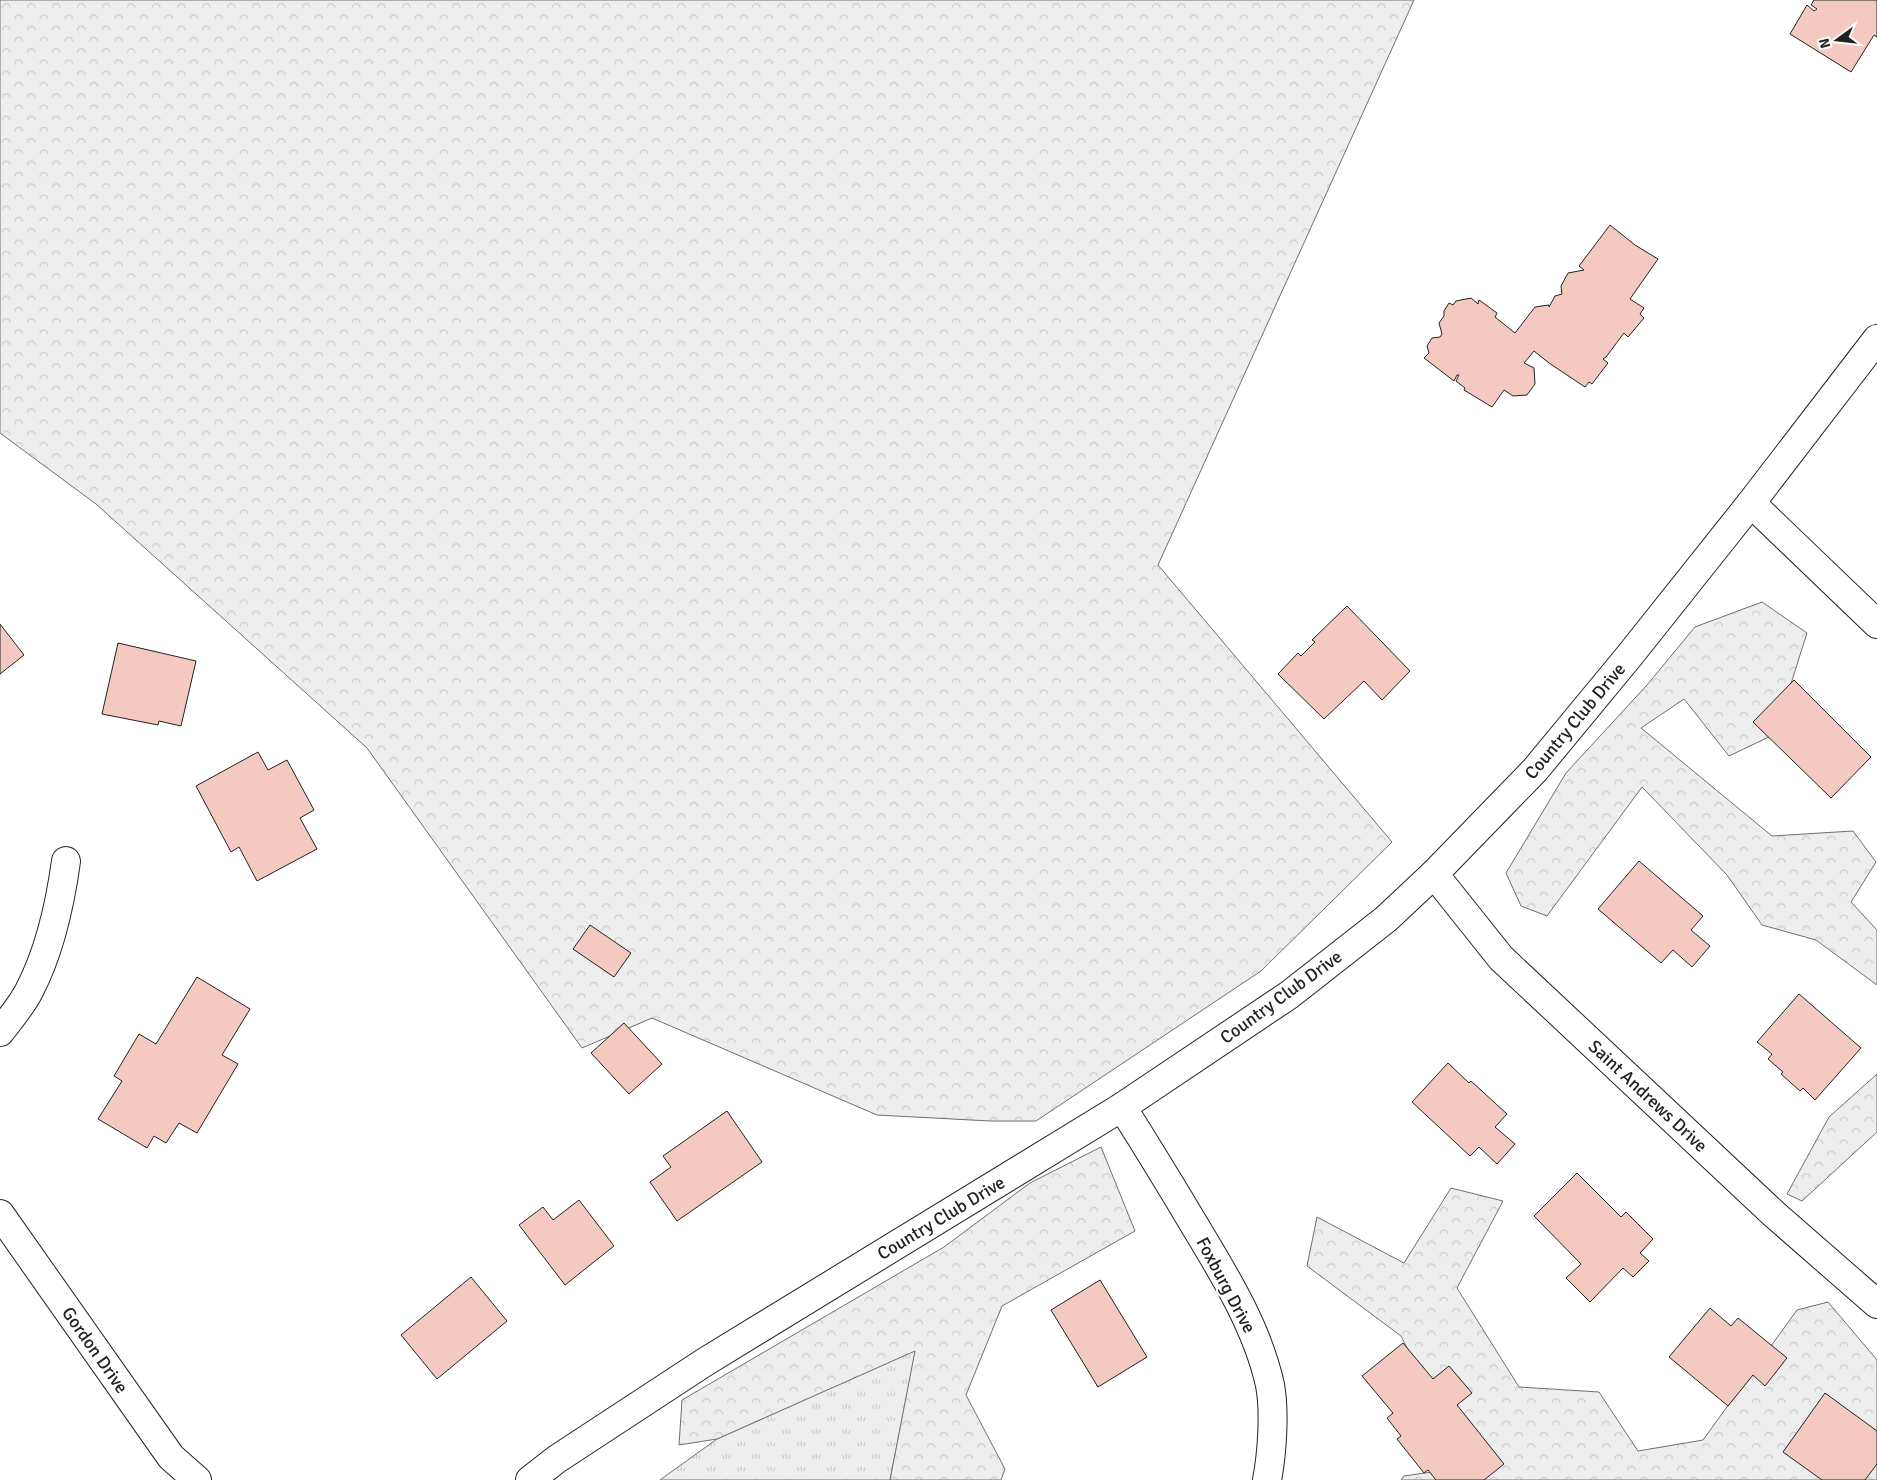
<svg xmlns="http://www.w3.org/2000/svg" width="1877" height="1480" font-family="Signika,sans-serif">
<style>
.grass{fill:url(#grass-tufts);stroke:#6f6f6f}
.forest{fill:url(#forest-crowns);stroke:#6f6f6f}
.building{fill:#f3c9c0;stroke:#222}
.lines{fill:none;stroke-linecap:round;stroke-linejoin:round}
.minor-casing{stroke:#222;stroke-width:30}
.minor{stroke:#fff;stroke-width:28}
.labels{text-anchor:middle;stroke-width:4;stroke-linejoin:round;paint-order:stroke}
.street-label{font-size:18px;fill:#222;stroke:#fff}
</style>
<defs>
<pattern id="grass-tufts" width="24" height="20" patternUnits="userSpaceOnUse" patternTransform="scale(1.25)"><rect width="24" height="20" fill="#eee"/><path d="M3 7l-1-3M5 7V3M7 7l1-3M15 17l-1-3M17 17v-4M19 17l1-3" fill="none" stroke="#ccc"/></pattern>
<pattern id="forest-crowns" width="20" height="18" patternUnits="userSpaceOnUse" patternTransform="scale(1.25)"><rect width="20" height="18" fill="#eee"/><path d="M2 6a3 3 0 1 1 6 0M12 15a3 3 0 1 1 6 0" fill="none" stroke="#ccc"/></pattern>
</defs>
<rect width="100%" height="100%" fill="#fff"/>
<path class="grass" d="M916 1350 890 1480H660L717 1439Z"/>
<g class="forest">
<path d="M0 0H1414L1158 565 1392 842 1261 971 1036 1121H990L877 1115 652 1018 582 1048 367 748 96 504 0 433Z"/>
<path d="M1762 602 1807 633 1775 734 1729 756 1684 699 1641 728 1772 836 1853 831 1876 862 1851 902 1877 930V985L1816 940 1762 925 1727 875 1642 787 1547 916 1521 906 1506 873 1566 773 1647 685 1695 627Z"/>
<path d="M1877 1074V1132L1802 1201 1787 1194 1829 1117Z"/>
<path d="M1101 1147 1135 1231 1002 1306 966 1395 1005 1469 1001 1480H890L915 1351 717 1439 679 1445 682 1400 944 1247 1030 1183Z"/>
<path d="M1451 1188 1503 1201 1457 1288 1519 1387 1599 1392 1638 1451 1703 1440 1797 1310 1828 1302 1877 1360V1480H1401L1404 1476 1467 1467 1401 1336 1307 1266 1317 1217 1404 1263Z"/>
</g>
<g class="building">
<path d="M1814 0H1877V37L1874 35 1851 72 1790 34 1807 5 1814 11 1817 9 1811 5Z"/>
<path d="M1610 225 1635 245 1658 259 1630 299 1644 308 1640 314 1644 318 1628 337 1624 333 1606 357 1603 359 1608 363 1592 384 1589 382 1585 387 1549 363 1534 351 1524 363 1534 368 1535 384 1527 395 1513 396 1504 390 1492 407 1464 390 1465 388 1456 381 1459 375H1457L1454 381 1424 358 1429 353 1427 346 1432 338 1440 337 1442 334 1439 323 1444 316V311L1449 303 1453 305 1456 301 1471 298 1478 304 1479 300 1497 313 1495 317 1515 333 1535 307 1549 305V307L1555 296 1562 294 1561 286 1568 273 1584 270 1579 266Z"/>
<path d="M1347 606 1410 671 1382 700 1364 681 1324 719 1278 674 1298 653 1301 656 1315 642 1312 640Z"/>
<path d="M0 624 24 655 0 674Z"/>
<path d="M118 643 196 661 181 726 159 721 158 725 102 714Z"/>
<path d="M1794 680 1871 757 1831 798 1753 722Z"/>
<path d="M258 752 268 770 287 760 314 810 300 818 317 849 257 881 239 847 231 852 196 786Z"/>
<path d="M1639 861 1703 916 1691 930 1710 946 1692 967 1673 950 1661 963 1598 909Z"/>
<path d="M590 925 631 953 614 977 573 949Z"/>
<path d="M197 977 250 1009 222 1055 238 1064 197 1133 179 1123 166 1143 154 1136 147 1148 98 1119 122 1081 114 1076 139 1034 156 1044Z"/>
<path d="M1799 994 1861 1048 1815 1100 1803 1088 1800 1091 1781 1074 1783 1072 1768 1059 1772 1054 1757 1042Z"/>
<path d="M624 1023 662 1064 629 1094 591 1053Z"/>
<path d="M1448 1063 1469 1083 1471 1081 1507 1114 1495 1127 1515 1144 1497 1164 1479 1147 1470 1156 1412 1102Z"/>
<path d="M727 1111 762 1162 677 1221 650 1182 671 1167 663 1156Z"/>
<path d="M1577 1173 1621 1217 1626 1212 1653 1239 1640 1253 1649 1261 1633 1277 1623 1268 1590 1302 1566 1278 1581 1264 1534 1216Z"/>
<path d="M579 1200 614 1246 565 1285 519 1225 543 1207 553 1220Z"/>
<path d="M471 1277 507 1321 437 1379 401 1335Z"/>
<path d="M1100 1280 1147 1357 1098 1387 1051 1310Z"/>
<path d="M1710 1308 1731 1326 1738 1318 1787 1358 1765 1386 1753 1375 1728 1406 1669 1357Z"/>
<path d="M1403 1343 1433 1379 1449 1366 1472 1393 1457 1405 1504 1464 1484 1480H1436L1428 1470 1424 1473 1397 1439 1401 1436 1387 1418 1393 1413 1362 1376Z"/>
<path d="M1825 1393 1877 1431V1464L1865 1480H1822L1783 1452Z"/>
</g>
<g class="lines">
<defs>
<g id="minor">
<path d="M1751 503 1877 624"/>
<path d="M1434 874 1501 958 1774 1214 1877 1304"/>
<path d="M0 1032C10 1019 22 1005 29 991 50 951 60 905 66 861"/>
<path d="M1122 1107C1148 1148 1173 1189 1198 1231 1227 1279 1258 1330 1270 1385 1275 1412 1272 1454 1267 1480"/>
<path d="M0 1214 171 1457 197 1480"/>
<path d="M530 1480 557 1459 705 1362 1122 1107 1289 995 1386 919 1434 874 1535 770 1630 655 1751 503 1877 339"/>
</g>
</defs>
<use href="#minor" class="minor-casing"/>
<use href="#minor" class="minor"/>
</g>
<g class="labels">
<g class="street-label">
<text transform="translate(1575 721) rotate(-50)" y="6">Country Club Drive</text>
<text transform="translate(1281 997) rotate(-36)" y="6">Country Club Drive</text>
<text transform="translate(1648 1096) rotate(43)" y="6">Saint Andrews Drive</text>
<text transform="translate(941 1218) rotate(-31)" y="6">Country Club Drive</text>
<text transform="translate(1226 1285) rotate(62)" y="6">Foxburg Drive</text>
<text transform="translate(95 1350) rotate(55)" y="6">Gordon Drive</text>
</g>
</g>
<g transform="translate(1837 40) rotate(255)" stroke="#ffffff" stroke-width="4" paint-order="stroke">
<path d="M0-4L9 19L0 12L-9 19Z" fill="#222222"/>
<text y="-8" font-size="14" font-weight="bold" text-anchor="middle" fill="#222222">N</text>
</g>
</svg>
